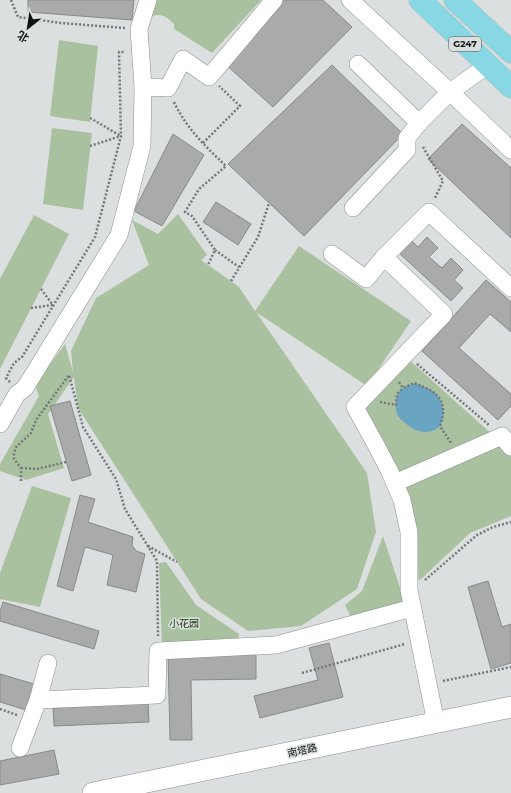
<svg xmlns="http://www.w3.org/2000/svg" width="511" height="793" font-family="Montserrat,'Noto Sans SC',sans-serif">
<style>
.green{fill:#aac1a0}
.water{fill:#69a4c3}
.building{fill:#a8aba9;stroke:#878b88}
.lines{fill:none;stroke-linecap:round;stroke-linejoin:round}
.minor-casing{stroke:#898d8c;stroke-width:18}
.tertiary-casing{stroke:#898d8c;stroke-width:22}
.trunk-casing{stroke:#bcbdbd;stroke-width:23}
.path{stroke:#747777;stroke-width:2.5;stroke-dasharray:2 2;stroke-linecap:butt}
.minor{stroke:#fff;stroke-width:17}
.tertiary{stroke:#fff;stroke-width:21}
.trunk{stroke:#87d8e4;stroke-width:22}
.labels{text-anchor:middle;stroke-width:3;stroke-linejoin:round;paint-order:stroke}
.shield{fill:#dbdfdf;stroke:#4e5050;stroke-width:1}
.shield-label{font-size:9px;font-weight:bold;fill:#111313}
.park-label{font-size:10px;fill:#153400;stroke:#dbdfdf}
.street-label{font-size:10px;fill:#111313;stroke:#dbdfdf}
</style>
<rect width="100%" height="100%" fill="#dbdfdf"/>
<g class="green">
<path d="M156 0H261L212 53 174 29V24C167 17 161 12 151 17Z"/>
<path d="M59 40 98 46 90 122 50 116Z"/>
<path d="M52 128 92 133 83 210 43 204Z"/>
<path d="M178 214 207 255 201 260 239 287 255 311 299 246 411 321 367 386 256 312 367 473 376 532 357 589 301 626 248 631 201 599 78 408 74 377 48 414 64 468 26 480 0 471V464L39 396 35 385 65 344 73 372 71 351 96 298 149 265 132 220 158 234Z"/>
<path d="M34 215 69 234 0 369V279Z"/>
<path d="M407 358 494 436 399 477 360 407Z"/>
<path d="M500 442 511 454V516L470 533 419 581 413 531 400 484Z"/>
<path d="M32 486 71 498 40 607 0 599V573Z"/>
<path d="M383 536 405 603 351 617 345 605 362 591Z"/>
<path d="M166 562 196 605 239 634 238 643 162 646 159 563Z"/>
</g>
<path class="water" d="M414 383C421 386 429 388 434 392 443 399 448 420 438 428 427 436 414 431 405 423 403 421 400 419 398 416 394 408 395 393 403 388 406 386 411 385 414 383Z"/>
<g class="building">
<path d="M28 0H134L132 20 28 12Z"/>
<path d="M278 0H323L352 27 273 107 224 63Z"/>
<path d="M332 65 403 134 304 236 228 164Z"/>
<path d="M462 124 511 168V238L428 159Z"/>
<path d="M173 134 204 155 162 226 134 211Z"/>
<path d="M216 202 251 224 238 245 203 222Z"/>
<path d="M427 237 438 248 429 257 442 268 451 258 463 270 454 280 463 288 451 301 399 253 411 240 418 247Z"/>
<path d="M486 280 511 302V332L490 314 459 348 511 394V406L498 420 422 351Z"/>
<path d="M70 401 91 475 72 481 50 406Z"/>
<path d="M80 495 95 499 88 522 133 537 132 545 136 551 145 554 136 592 107 585 113 555 85 547 73 591 57 586Z"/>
<path d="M488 581 502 627 511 624V663L491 669 468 587Z"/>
<path d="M3 602 99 631 94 649 0 621V612Z"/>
<path d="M329 643 343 697 260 718 254 696 318 680 309 648Z"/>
<path d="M256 653V679L191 680 192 740H170L168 654Z"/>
<path d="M0 674 34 684 26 710 0 702Z"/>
<path d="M148 703 149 722 54 726 53 708Z"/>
<path d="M54 750 59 774 0 785V761Z"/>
</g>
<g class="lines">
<defs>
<g id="minor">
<path d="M350 0 450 92 488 65"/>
<path d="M358 64 419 123 450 92 511 150"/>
<path d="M143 87 168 88 183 59 209 77 274 0"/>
<path d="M353 208 407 150V138L419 123"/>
<path d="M332 254 366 279 384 257 444 314 355 407 377 447 389 470 402 500 409 532V590L436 723"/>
<path d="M384 257 429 212 511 288"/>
<path d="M0 424 17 394 25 388 119 235 142 146 143 87 139 29 148 0"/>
<path d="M395 483 502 436 511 447"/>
<path d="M38 700 48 663"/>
<path d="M20 748 38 700 157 695 158 651 276 645 412 608"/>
</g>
<path id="tertiary" d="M93 793 511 707"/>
<g id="trunk">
<path d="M420 0 511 87"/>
<path d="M455 0 511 52"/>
</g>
</defs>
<use href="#minor" class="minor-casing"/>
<use href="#tertiary" class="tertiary-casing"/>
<use href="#trunk" class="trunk-casing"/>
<g class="path">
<path d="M11 0 18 17 61 23 125 28"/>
<path d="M174 102C186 128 206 147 226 166L199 189 185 212 192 216 215 250 208 265"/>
<path d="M90 118 121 136"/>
<path d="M203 143 240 106 219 86"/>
<path d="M90 146 121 136"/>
<path d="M423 147 443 181 435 198"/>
<path d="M215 250 239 267"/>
<path d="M231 281 258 237 269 203"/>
<path d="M41 289 53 305"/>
<path d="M31 308 53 305"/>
<path d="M417 364 489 425"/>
<path d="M10 382 6 378 14 363 22 357 95 237 121 136 119 52H125"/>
<path d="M399 382 403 388 414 383C438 392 449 400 440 426L451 443"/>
<path d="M380 402 396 405 397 394 403 388"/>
<path d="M21 468 37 469 66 462"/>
<path d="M21 481V468L14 459V453L16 447 31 433 36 420 69 375 83 427 116 479 125 509 157 561 158 636"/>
<path d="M148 546 177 562"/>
<path d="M425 580 477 535 493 527 511 522"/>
<path d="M302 673 405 644"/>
<path d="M443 681 511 667"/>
<path d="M0 709 17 715"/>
</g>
<use href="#minor" class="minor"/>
<use href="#tertiary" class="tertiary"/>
<use href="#trunk" class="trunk"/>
</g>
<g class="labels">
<rect class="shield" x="449" y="37" width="32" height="14" rx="3"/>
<g class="shield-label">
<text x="465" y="47">G247</text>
</g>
<g class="park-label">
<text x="184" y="627">小花园</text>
</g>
<g class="street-label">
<text transform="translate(302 750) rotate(-12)" y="4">南塔路</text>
</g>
</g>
<g transform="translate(28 28) rotate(210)" stroke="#dbdfdf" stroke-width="3" paint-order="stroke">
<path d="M0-3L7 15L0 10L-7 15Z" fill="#111313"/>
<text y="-6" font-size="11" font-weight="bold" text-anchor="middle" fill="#111313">北</text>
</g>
</svg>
